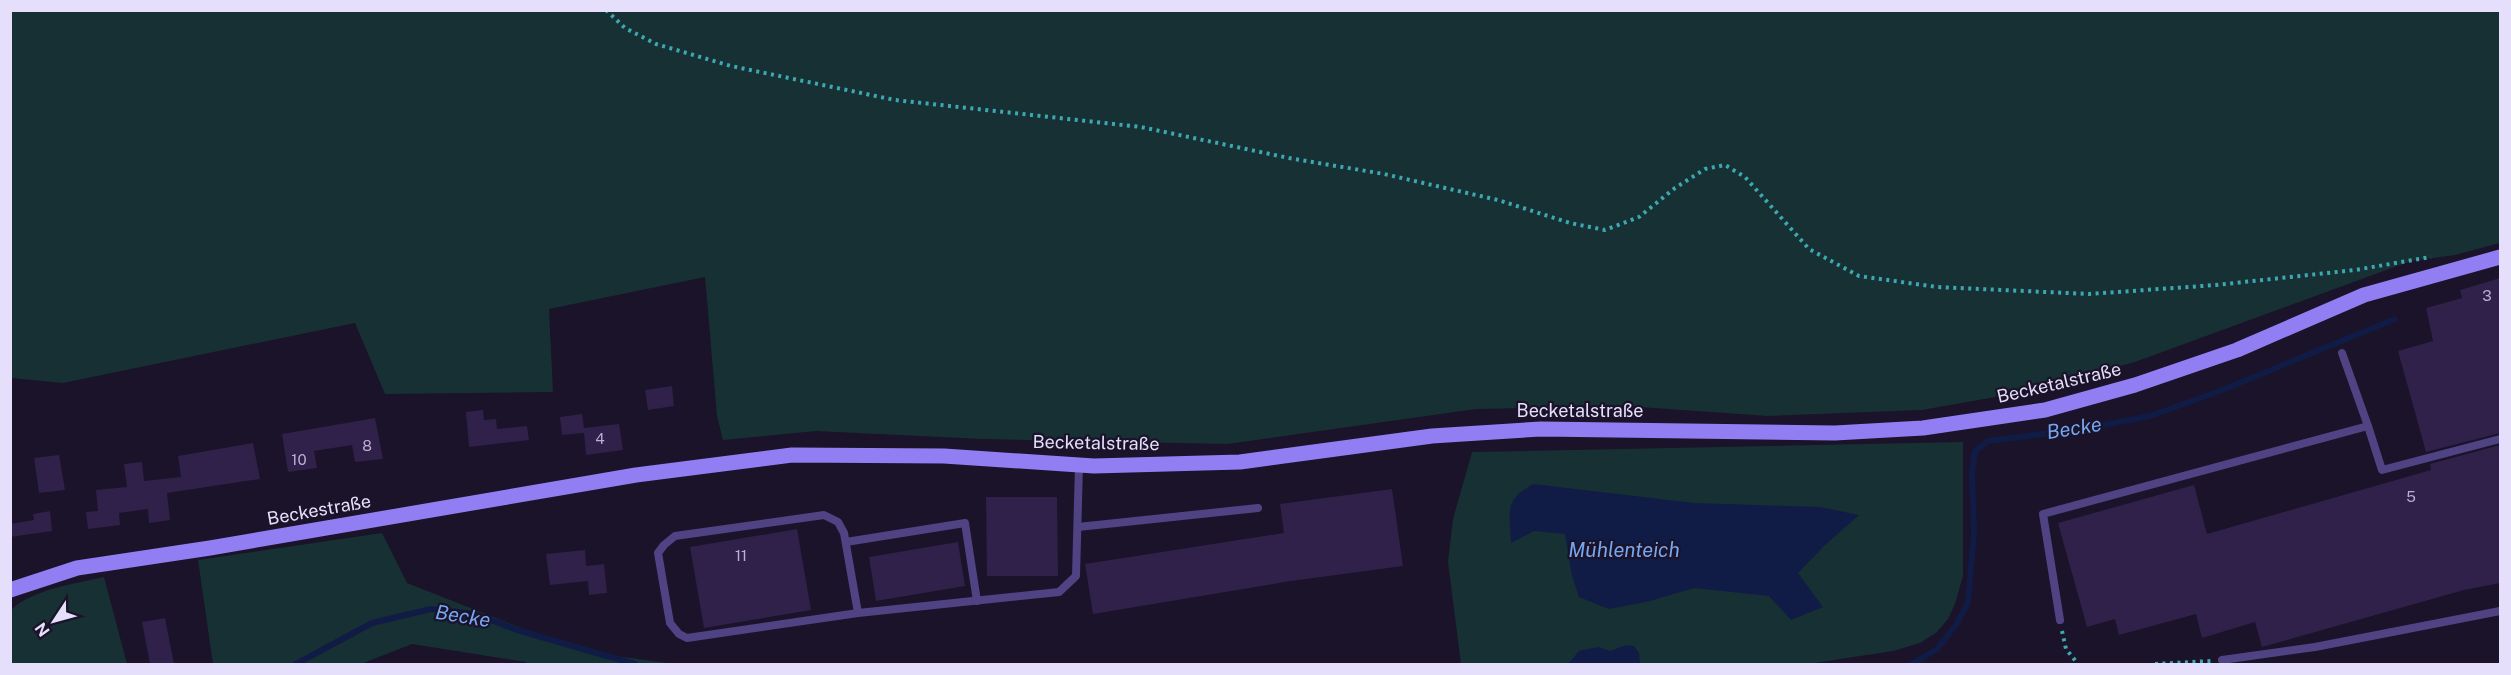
<svg xmlns="http://www.w3.org/2000/svg" width="2511" height="675" font-family="'Public Sans',sans-serif">
<style>
.green{fill:#173033}
.water{fill:#101c45}
.lines{fill:none;stroke-linecap:round;stroke-linejoin:round}
.stream{stroke:#101c45;stroke-width:6}
.building{fill:#2f2149}
.path{stroke:#3ca9b2;stroke-width:4;stroke-dasharray:3 4.5;stroke-linecap:butt}
.lane{stroke:#4f4384;stroke-width:8}
.secondary{stroke:#927ef3;stroke-width:15}
.labels{text-anchor:middle;stroke-width:4.5;stroke-linejoin:round;paint-order:stroke}
.number-label{font-size:15px;fill:#b8b0cf}
.street-label{font-size:18px;fill:#e6dffc;stroke:#1a1329}
.water-label{font-size:20px;font-style:italic;fill:#76a7f2;stroke:#1a1329}
</style>
<rect width="100%" height="100%" fill="#1a1329"/>
<g class="green">
<path d="M10 11H2500V243L2455 255 2411 261 2135 362 2018 393 1922 410 1768 416 1625 406 1476 409 1228 444 982 439 816 431 723 440 717 416 705 277 549 309 553 392 385 394 355 323 63 383 11 378Z"/>
<path d="M1963 442V576L1955 604 1948 619 1937 632 1920 643 1893 651 1808 664H1461L1448 562 1453 519 1472 452Z"/>
<path d="M382 533 407 583 524 629 616 656 674 664H527L526 662 412 644 361 664H213L198 560Z"/>
<path d="M104 577 127 664H11V610C33 589 74 584 104 577Z"/>
</g>
<g class="water">
<path d="M1533 484 1694 503 1820 507 1859 515 1824 546 1798 573 1823 607 1791 620 1769 596 1694 588 1650 601 1609 609 1579 597 1572 576 1565 534 1534 531 1511 543C1510 511 1503 501 1533 484Z"/>
<path d="M1626 645 1634 646 1639 653 1640 664H1568L1579 651 1598 647 1610 651Z"/>
</g>
<g class="lines">
<g class="stream">
<path d="M296 664 372 623 431 609 475 614 517 630 635 664"/>
<path d="M1912 664 1937 649 1956 625 1968 603 1974 532 1972 472 1975 451 1988 441 2082 429 2150 416 2220 391 2395 319"/>
</g>
</g>
<g class="building">
<path d="M2500 278V433L2426 452 2398 351 2433 341 2426 308 2462 298 2460 290Z"/>
<path d="M672 386 674 406 648 410 645 390Z"/>
<path d="M483 410 484 420 496 419 497 429 527 426 529 440 469 447 466 412Z"/>
<path d="M582 414 584 428 619 424 623 450 586 455 584 433 562 435 560 417Z"/>
<path d="M375 418 383 459 355 462 352 445 314 451 317 468 288 472 282 434Z"/>
<path d="M253 443 260 479 167 493 170 520 149 523 148 509 119 513 120 525 88 529 86 512 98 511 96 490 127 487 124 464 142 462 144 481 181 477 178 456Z"/>
<path d="M2500 445V583L2464 590 2262 647 2255 622 2202 638 2196 614 2119 635 2115 619 2087 627 2058 523 2194 485 2207 534 2431 470 2430 464Z"/>
<path d="M59 455 65 490 39 493 34 458Z"/>
<path d="M1392 489 1403 566 1291 581 1093 614 1085 564 1284 533 1280 504Z"/>
<path d="M986 497H1057L1058 576H987Z"/>
<path d="M50 511 52 531 10 537V524L34 520 33 514Z"/>
<path d="M797 529 811 610 704 628 690 547Z"/>
<path d="M958 542 965 586 876 601 869 557Z"/>
<path d="M585 550 586 566 604 564 607 593 589 595 588 581 550 585 546 554Z"/>
<path d="M165 618 174 664H150L142 622Z"/>
</g>
<g class="lines">
<g class="path">
<path d="M606 10 625 28 656 44 731 66 895 100 1141 127 1289 158 1384 174 1498 200 1570 223 1605 230 1639 217 1675 188 1705 169 1725 165 1745 177 1809 249 1859 276 1937 287 2089 294 2216 285 2355 270 2431 257"/>
<path d="M2062 631 2066 649 2078 664"/>
<path d="M2155 664 2211 661"/>
</g>
<g class="lane">
<path d="M2368 426 2382 470 2500 439"/>
<path d="M1078 527 1258 508"/>
<path d="M846 542 965 523 977 601"/>
<path d="M858 613 844 533 838 522 824 515 675 536 664 545 658 553 670 623 679 634 687 638 858 613 1059 592 1076 576 1079 465"/>
<path d="M2060 620 2043 514 2368 426 2342 353"/>
<path d="M2222 660 2315 647 2500 611"/>
</g>
<path class="secondary" d="M10 590 77 568 210 548 636 475 792 455 944 456 1094 466 1240 462 1432 436 1541 429 1835 433 1923 428 2045 410 2135 385 2237 350 2364 295 2500 257"/>
</g>
<g class="labels">
<g class="number-label">
<text x="2487" y="301">3</text>
<text x="600" y="444">4</text>
<text x="367" y="451">8</text>
<text x="299" y="465">10</text>
<text x="2411" y="502">5</text>
<text x="741" y="561">11</text>
</g>
<g class="street-label">
<text transform="translate(2059 383) rotate(-13)" y="6">Becketalstraße</text>
<text x="1580" y="417">Becketalstraße</text>
<text transform="translate(1096 443) rotate(1)" y="6">Becketalstraße</text>
<text transform="translate(319 510) rotate(-10)" y="6">Beckestraße</text>
</g>
<g class="water-label">
<text transform="translate(2074 428) rotate(-9)" y="7">Becke</text>
<text x="1624" y="557">Mühlenteich</text>
<text transform="translate(463 616) rotate(9)" y="7">Becke</text>
</g>
</g>
<rect width="2511" height="675" fill="none" stroke="#e6dffc" stroke-width="24"/>
<g transform="translate(54 621) rotate(234)" stroke="#1a1329" stroke-width="4.5" paint-order="stroke">
<path d="M0-4.5L10 22L0 15L-10 22Z" fill="#e6dffc"/>
<text y="-9" font-size="16" font-weight="bold" text-anchor="middle" fill="#e6dffc">N</text>
</g>
</svg>
